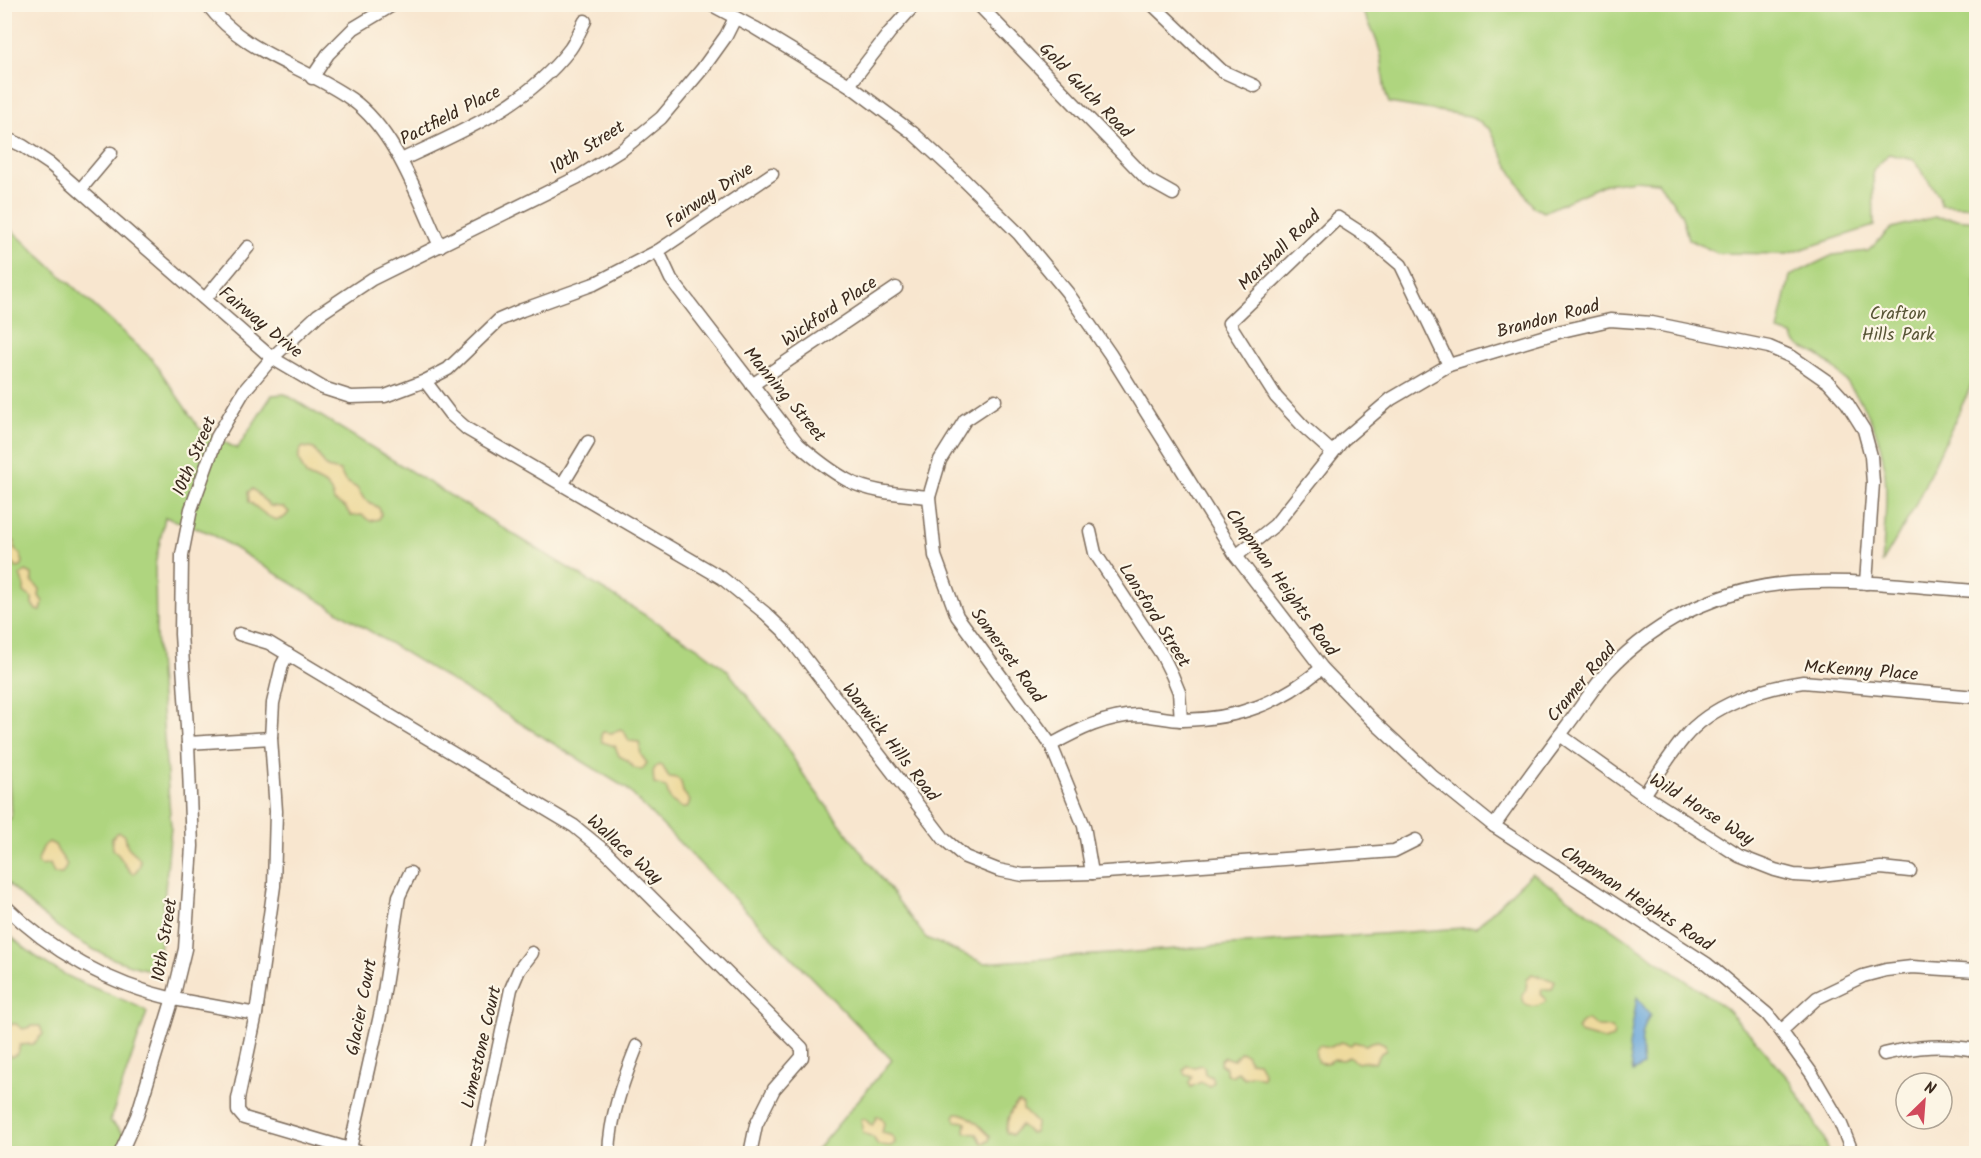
<svg xmlns="http://www.w3.org/2000/svg" width="1981" height="1158" font-family="Kalam,sans-serif">
<style>
.green{fill:#afd57f;stroke:#75804e;stroke-width:1.5}
.sand{fill:#eeda9e;stroke:#94825e;stroke-width:1.5}
.water{fill:#67a6d9;stroke:#51687c;stroke-width:1.5}
.lines{fill:none;stroke-linecap:round;stroke-linejoin:round}
.minor-casing{stroke:#7d6c5c;stroke-width:15}
.minor{stroke:#fff;stroke-width:12}
.labels{text-anchor:middle;stroke-width:4.5;stroke-linejoin:round;paint-order:stroke}
.street-label{font-size:18px;fill:#3b2a1e;stroke:#fcf5e5}
.park-label{font-size:18px;fill:#585536;stroke:#fcf5e5}
</style>
<rect width="100%" height="100%" fill="#fcf5e5"/>
<filter id="ink" filterUnits="userSpaceOnUse"><feTurbulence type="fractalNoise" baseFrequency=".0167" numOctaves="2"/><feDisplacementMap in="SourceGraphic" scale="12" xChannelSelector="R" yChannelSelector="G"/><feConvolveMatrix kernelMatrix="1 2 1 2 8 2 1 2 1" color-interpolation-filters="sRGB"/></filter>
<filter id="wash" filterUnits="userSpaceOnUse"><feTurbulence type="fractalNoise" baseFrequency=".008" numOctaves="4" result="noise"/><feDisplacementMap in="SourceGraphic" scale="24" xChannelSelector="R" yChannelSelector="G"/><feGaussianBlur stdDeviation="1.35" result="paint"/><feColorMatrix in="noise" values="0 0 0 0 0 0 0 0 0 0 0 0 0 0 0 0 0 1.4 0 .05"/><feComposite in="paint" operator="in"/></filter>
<g filter="url(#wash)">
<rect width="100%" height="100%" fill="#f8e6cf"/>
<g class="green">
<path d="M1359 5H1976V207L1941 205 1939 196 1914 160 1889 154 1873 170 1874 226 1787 254 1717 253 1688 239 1681 213 1658 182 1635 180 1605 184 1544 212 1533 207 1507 164 1490 129 1469 116 1389 103C1382 87 1384 78 1382 61 1379 41 1369 22 1359 5Z"/>
<path d="M1935 217 1976 221V375L1912 512 1882 563C1888 485 1895 435 1838 372 1832 366 1824 359 1816 354 1811 351 1801 348 1796 343 1794 341 1794 338 1792 335L1778 331 1790 276 1833 255 1868 251 1892 228Z"/>
<path d="M5 224 152 359 199 428 237 449 272 395 285 394 697 647 727 670 779 736 807 780 926 938 984 963 1476 927 1532 873 1725 1008 1754 1038 1791 1082 1824 1138 1829 1153H814L892 1060 626 788 210 533 165 517 155 565 156 634 171 827 158 963 149 970C93 958 43 920 5 880V822L11 818 5 702Z"/>
<path d="M4 930C25 950 52 969 78 981 89 987 143 1006 147 1012L110 1121 143 1151 150 1153H5Z"/>
</g>
<g class="sand">
<path d="M303 447 314 449 327 468 340 471 345 481 357 488 364 499 379 508 381 514 379 519 370 521 362 515 351 516 345 507 334 501C331 483 319 482 306 475 301 466 294 455 303 447Z"/>
<path d="M253 489 270 506 283 507 289 512C277 531 261 509 249 502L248 492Z"/>
<path d="M5 540H12L15 542 14 549 20 554 23 562 21 567 17 568 11 561 5 560Z"/>
<path d="M26 571 32 574V582L40 589 39 596 43 602 41 611 36 610 32 604V598L24 592V586L20 575Z"/>
<path d="M620 729 624 731 629 741 639 742 641 755 647 763 642 770 634 768 627 760 619 756 615 746 602 742 601 735 603 732 612 733Z"/>
<path d="M660 765 663 767 669 777 677 778 681 782 683 792 690 801 687 808H682L670 800 666 787 654 784C654 776 650 767 660 765Z"/>
<path d="M119 832 125 835C126 839 126 842 127 845 131 854 151 858 133 874 125 868 122 857 113 849L112 839 115 834Z"/>
<path d="M49 842 55 845C59 856 63 856 67 865L62 874H54L50 864 41 866 37 863 44 845Z"/>
<path d="M1532 974 1555 981 1552 989H1542L1541 994 1546 999 1545 1002C1539 1006 1525 1011 1523 999 1521 993 1525 995 1526 989 1527 986 1526 982 1527 979Z"/>
<path d="M1588 1020 1598 1027 1612 1028 1614 1032 1613 1037 1604 1040 1580 1033 1577 1029 1582 1022Z"/>
<path d="M12 1024H16L23 1029 33 1026H40L43 1034 33 1044 20 1045 18 1053 11 1057C3 1051 4 1039 4 1029Z"/>
<path d="M1378 1041 1385 1044 1386 1050 1381 1053 1375 1063 1365 1061 1358 1063 1349 1057 1342 1060 1334 1059C1329 1063 1325 1064 1318 1062 1315 1056 1314 1050 1319 1045L1331 1047 1341 1042 1351 1045 1354 1042 1366 1045 1371 1042Z"/>
<path d="M1240 1052 1246 1054 1249 1061 1258 1062 1264 1073 1263 1078 1253 1075 1244 1078 1238 1072 1231 1076 1226 1073V1068L1220 1064 1221 1059 1225 1057 1233 1060Z"/>
<path d="M1201 1065 1204 1067 1205 1074 1212 1077 1213 1083 1209 1086 1201 1082 1191 1087 1189 1083 1192 1077 1186 1075 1184 1070 1187 1066 1195 1067Z"/>
<path d="M1019 1102 1023 1105V1110L1036 1123 1035 1132 1030 1133 1021 1125 1012 1135 1006 1132C1006 1123 1011 1106 1019 1102Z"/>
<path d="M956 1113C969 1112 981 1128 990 1136L989 1141 982 1143 977 1134 967 1133 965 1131 966 1122 956 1121 954 1117Z"/>
<path d="M877 1116 882 1118 884 1124 882 1133 890 1135 894 1138 895 1143 891 1146 878 1145 873 1137 863 1133 861 1120 865 1119 872 1126Z"/>
</g>
<path class="water" d="M1637 997 1650 1015C1639 1032 1641 1048 1643 1066L1633 1072 1629 1047Z"/>
</g>
<g filter="url(#ink)">
<g class="lines">
<defs>
<g id="minor">
<path d="M207 4C246 55 301 64 351 99 395 130 418 198 440 246"/>
<path d="M710 4 755 28 849 85 913 133 965 181 1019 234 1067 292 1110 354 1236 556 1322 668 1371 719 1432 776 1494 826 1707 964 1767 1014 1781 1031 1812 1074 1840 1122 1853 1154"/>
<path d="M978 4 1148 180 1173 194"/>
<path d="M1152 4 1222 71 1255 86"/>
<path d="M312 78 328 54 354 28 394 4"/>
<path d="M849 85 890 32 915 4"/>
<path d="M4 137 23 146 50 164 272 358 323 388 351 397 385 396 425 381 448 369 499 320 522 310 594 284 658 251 772 174"/>
<path d="M401 160C463 131 526 106 570 49 576 41 580 30 585 21"/>
<path d="M80 190 111 153"/>
<path d="M658 251 671 279 798 444C813 457 829 470 847 480 871 493 902 494 929 497"/>
<path d="M205 299 248 247"/>
<path d="M425 381 450 414 467 429 722 578 765 613 785 632 944 839 965 857 998 870 1023 875 1092 873 1394 851 1416 840"/>
<path d="M752 385 896 288"/>
<path d="M995 400 965 420 940 460 929 497 935 556 957 616 1051 745 1084 826 1092 873"/>
<path d="M1332 452 1304 427 1276 397 1229 323 1338 218 1369 238 1401 265 1449 365"/>
<path d="M562 485 588 442"/>
<path d="M1090 531 1095 553 1162 655 1172 675 1179 692 1181 720"/>
<path d="M1236 556 1275 525 1343 440 1391 399 1449 365 1562 331 1610 320 1652 323 1769 347 1792 357 1828 382 1847 403 1864 430 1871 456 1873 483 1866 583"/>
<path d="M239 634 269 643 574 826 607 853 802 1048V1057L774 1089 756 1125 750 1154"/>
<path d="M288 654 282 665 273 703 271 738 276 811 274 886 256 1014 238 1099V1111L244 1118 366 1154"/>
<path d="M1560 735 1644 795 1739 856 1775 870 1794 875 1812 876 1881 868 1910 871"/>
<path d="M188 743 271 738"/>
<path d="M1051 745C1078 730 1106 716 1137 715 1153 715 1168 720 1183 720 1239 719 1280 703 1322 668"/>
<path d="M1644 795C1657 776 1669 756 1684 738 1711 705 1762 688 1803 682L1976 697"/>
<path d="M1494 826C1517 792 1542 759 1566 727 1580 709 1592 689 1607 672 1659 616 1733 583 1809 582 1865 580 1921 587 1976 591"/>
<path d="M4 905C50 951 111 985 174 999 201 1004 229 1009 256 1014"/>
<path d="M1781 1031 1817 998 1863 976 1886 970 1912 967 1976 971"/>
<path d="M1884 1054C1918 1046 1942 1044 1976 1050"/>
<path d="M350 1149 381 1011 399 896 410 873"/>
<path d="M120 1154 137 1116 173 998 185 949 192 846 188 743 181 634 182 555 191 509 217 437 244 391 272 358 318 315 372 279 578 177 623 149 661 118 703 68 726 36 735 18"/>
<path d="M476 1154 511 989 519 970 532 953"/>
<path d="M609 1154C610 1116 623 1081 637 1046"/>
</g>
</defs>
<use href="#minor" class="minor-casing"/>
<use href="#minor" class="minor"/>
</g>
</g>
<g class="labels">
<g class="street-label">
<text transform="translate(1086 90) rotate(46)" y="6">Gold Gulch Road</text>
<text transform="translate(450 115) rotate(-27)" y="6">Pactfield Place</text>
<text transform="translate(587 147) rotate(-32)" y="6">10th Street</text>
<text transform="translate(709 195) rotate(-34)" y="6">Fairway Drive</text>
<text transform="translate(1279 250) rotate(-44)" y="6">Marshall Road</text>
<text transform="translate(829 311) rotate(-34)" y="6">Wickford Place</text>
<text transform="translate(1548 318) rotate(-15)" y="6">Brandon Road</text>
<text transform="translate(261 322) rotate(39)" y="6">Fairway Drive</text>
<text transform="translate(785 394) rotate(50)" y="6">Manning Street</text>
<text transform="translate(194 456) rotate(-67)" y="6">10th Street</text>
<text transform="translate(1282 582) rotate(54)" y="6">Chapman Heights Road</text>
<text transform="translate(1155 615) rotate(58)" y="6">Lansford Street</text>
<text transform="translate(1008 655) rotate(54)" y="6">Somerset Road</text>
<text transform="translate(1861 670) rotate(4)" y="6">McKenny Place</text>
<text transform="translate(1581 682) rotate(-50)" y="6">Cramer Road</text>
<text transform="translate(891 742) rotate(52)" y="6">Warwick Hills Road</text>
<text transform="translate(1702 809) rotate(32)" y="6">Wild Horse Way</text>
<text transform="translate(625 849) rotate(42)" y="6">Wallace Way</text>
<text transform="translate(1637 898) rotate(33)" y="6">Chapman Heights Road</text>
<text transform="translate(164 940) rotate(-81)" y="6">10th Street</text>
<text transform="translate(361 1007) rotate(-79)" y="6">Glacier Court</text>
<text transform="translate(481 1047) rotate(-77)" y="6">Limestone Court</text>
</g>
<g class="park-label">
<text x="1898" y="319">Crafton<tspan x="1898" dy="21">Hills Park</tspan></text>
</g>
</g>
<rect width="1981" height="1158" fill="none" stroke="#fcf5e5" stroke-width="24"/>
<g transform="translate(1924 1101) rotate(25)"><circle r="28" fill="#fcf5e5" stroke="#afa495" stroke-width="1.5"/>
<path d="M0-4.5L10 22L0 15L-10 22Z" fill="#d1495b"/>
<text y="-9" font-size="16" font-weight="bold" text-anchor="middle" fill="#3b2a1e">N</text>
</g>
</svg>
